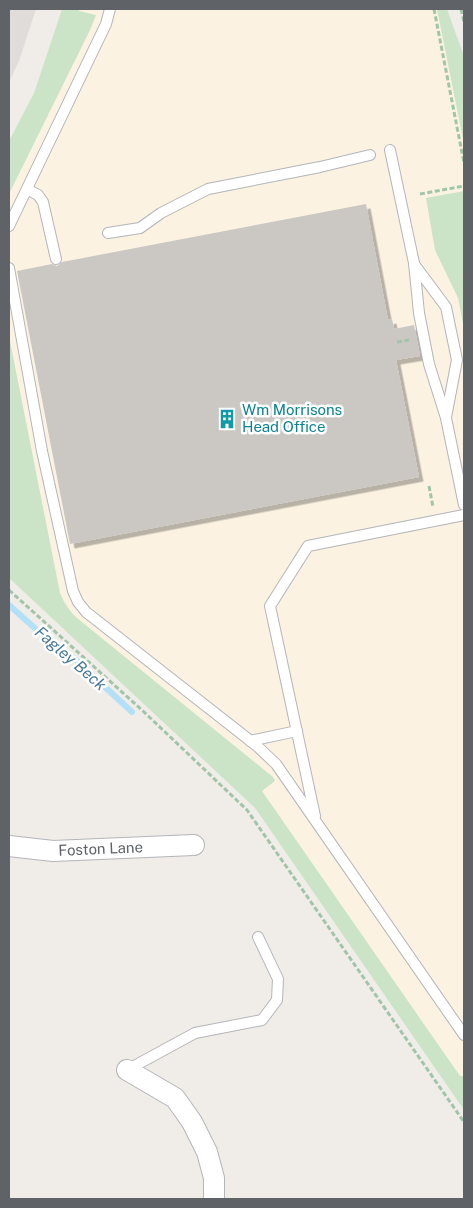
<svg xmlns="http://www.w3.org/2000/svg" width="473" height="1208" font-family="'Public Sans',sans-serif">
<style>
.commercial{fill:#fbf2e2}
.industrial{fill:#dfdcda}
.green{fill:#cbe4c7}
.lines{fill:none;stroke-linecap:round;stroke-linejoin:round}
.stream{stroke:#b1e0f7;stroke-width:6}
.building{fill:#cbc8c4;filter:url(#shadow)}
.service-casing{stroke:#b3b5b9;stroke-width:12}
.minor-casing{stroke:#b3b5b9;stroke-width:22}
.path{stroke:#a1c5a8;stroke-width:3;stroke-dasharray:5 2.5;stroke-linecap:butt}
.service{stroke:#fff;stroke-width:10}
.minor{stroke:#fff;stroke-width:20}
.labels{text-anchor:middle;stroke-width:5;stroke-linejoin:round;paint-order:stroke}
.culture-label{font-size:15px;fill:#0d838f;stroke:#fff;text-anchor:start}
.street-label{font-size:15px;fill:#5f6367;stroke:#fff}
.water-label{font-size:16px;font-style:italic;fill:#477797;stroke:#fff}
</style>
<defs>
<filter id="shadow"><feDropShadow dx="4.5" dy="4.5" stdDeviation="0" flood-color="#0004"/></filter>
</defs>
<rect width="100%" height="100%" fill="#f0ede8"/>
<path class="commercial" d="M62 9H447L464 56V1110L255 808 9 578V141L34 93Z"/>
<path class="industrial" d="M9 9H36L19 61 9 82Z"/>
<g class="green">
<path d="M62 9H79V11L96 15 91 28 9 194V141L34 93Z"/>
<path d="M437 9H447L464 56V144Z"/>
<path d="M464 191V329L458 298 435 250 426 198Z"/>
<path d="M9 336 60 593C64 603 69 610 77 618L273 777 275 781 262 791 460 1076H464V1110L255 808 9 578Z"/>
</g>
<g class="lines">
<path class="stream" d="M9 605 38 631 77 661 132 712"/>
</g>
<path class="building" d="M366 204 388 320 392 319 394 329 414 325 420 356 396 360 419 477 70 544 17 271 52 264 57 266 62 262Z"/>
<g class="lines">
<defs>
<g id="service">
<path d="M390 150 414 263 419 313 429 364 446 418 464 505"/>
<path d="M27 189 38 195 43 202 56 259"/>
<path d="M9 226 106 24 110 9"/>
<path d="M108 233 140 228 161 213 208 189 320 167 370 155"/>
<path d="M414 264 446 307 457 360 446 417"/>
<path d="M9 268 42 451 73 591 78 602 86 612 257 746 276 764 464 1035"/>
<path d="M250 741 297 731"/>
<path d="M315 816 270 606 308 546 464 515"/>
<path d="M127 1070 195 1033 262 1020 277 1000 278 979 258 937"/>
</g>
<g id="minor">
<path id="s1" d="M9 846 53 851 194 845"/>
<path d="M127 1070 175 1098 192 1122 207 1152 214 1178V1199"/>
</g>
</defs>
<use href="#service" class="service-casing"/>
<use href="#minor" class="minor-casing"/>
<g class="path">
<path d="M434 9 464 163"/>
<path d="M461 9 464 22"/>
<path d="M420 194 464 186"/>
<path d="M397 342 409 340"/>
<path d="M429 486 433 507"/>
<path d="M9 590 143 711 247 810 464 1122"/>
</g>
<use href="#service" class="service"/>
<use href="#minor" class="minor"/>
</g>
<defs>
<symbol id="building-bare" viewBox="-9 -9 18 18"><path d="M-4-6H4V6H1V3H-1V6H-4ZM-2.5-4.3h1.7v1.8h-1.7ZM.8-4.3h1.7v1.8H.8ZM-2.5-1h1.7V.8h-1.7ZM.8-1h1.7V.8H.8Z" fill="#0f9aa8" stroke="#fff" stroke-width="2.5" paint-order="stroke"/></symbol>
</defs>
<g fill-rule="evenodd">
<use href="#building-bare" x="213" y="405" width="28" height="28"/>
</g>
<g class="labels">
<g class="culture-label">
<text x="242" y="415">Wm Morrisons<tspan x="242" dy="17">Head Office</tspan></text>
</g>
<g class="street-label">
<text dy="5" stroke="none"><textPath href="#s1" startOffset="92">Foston Lane</textPath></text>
</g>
<g class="water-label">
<text transform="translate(71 658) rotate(41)" y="6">Fagley Beck</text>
</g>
</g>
<rect width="473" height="1208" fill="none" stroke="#5f6367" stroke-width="20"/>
</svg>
